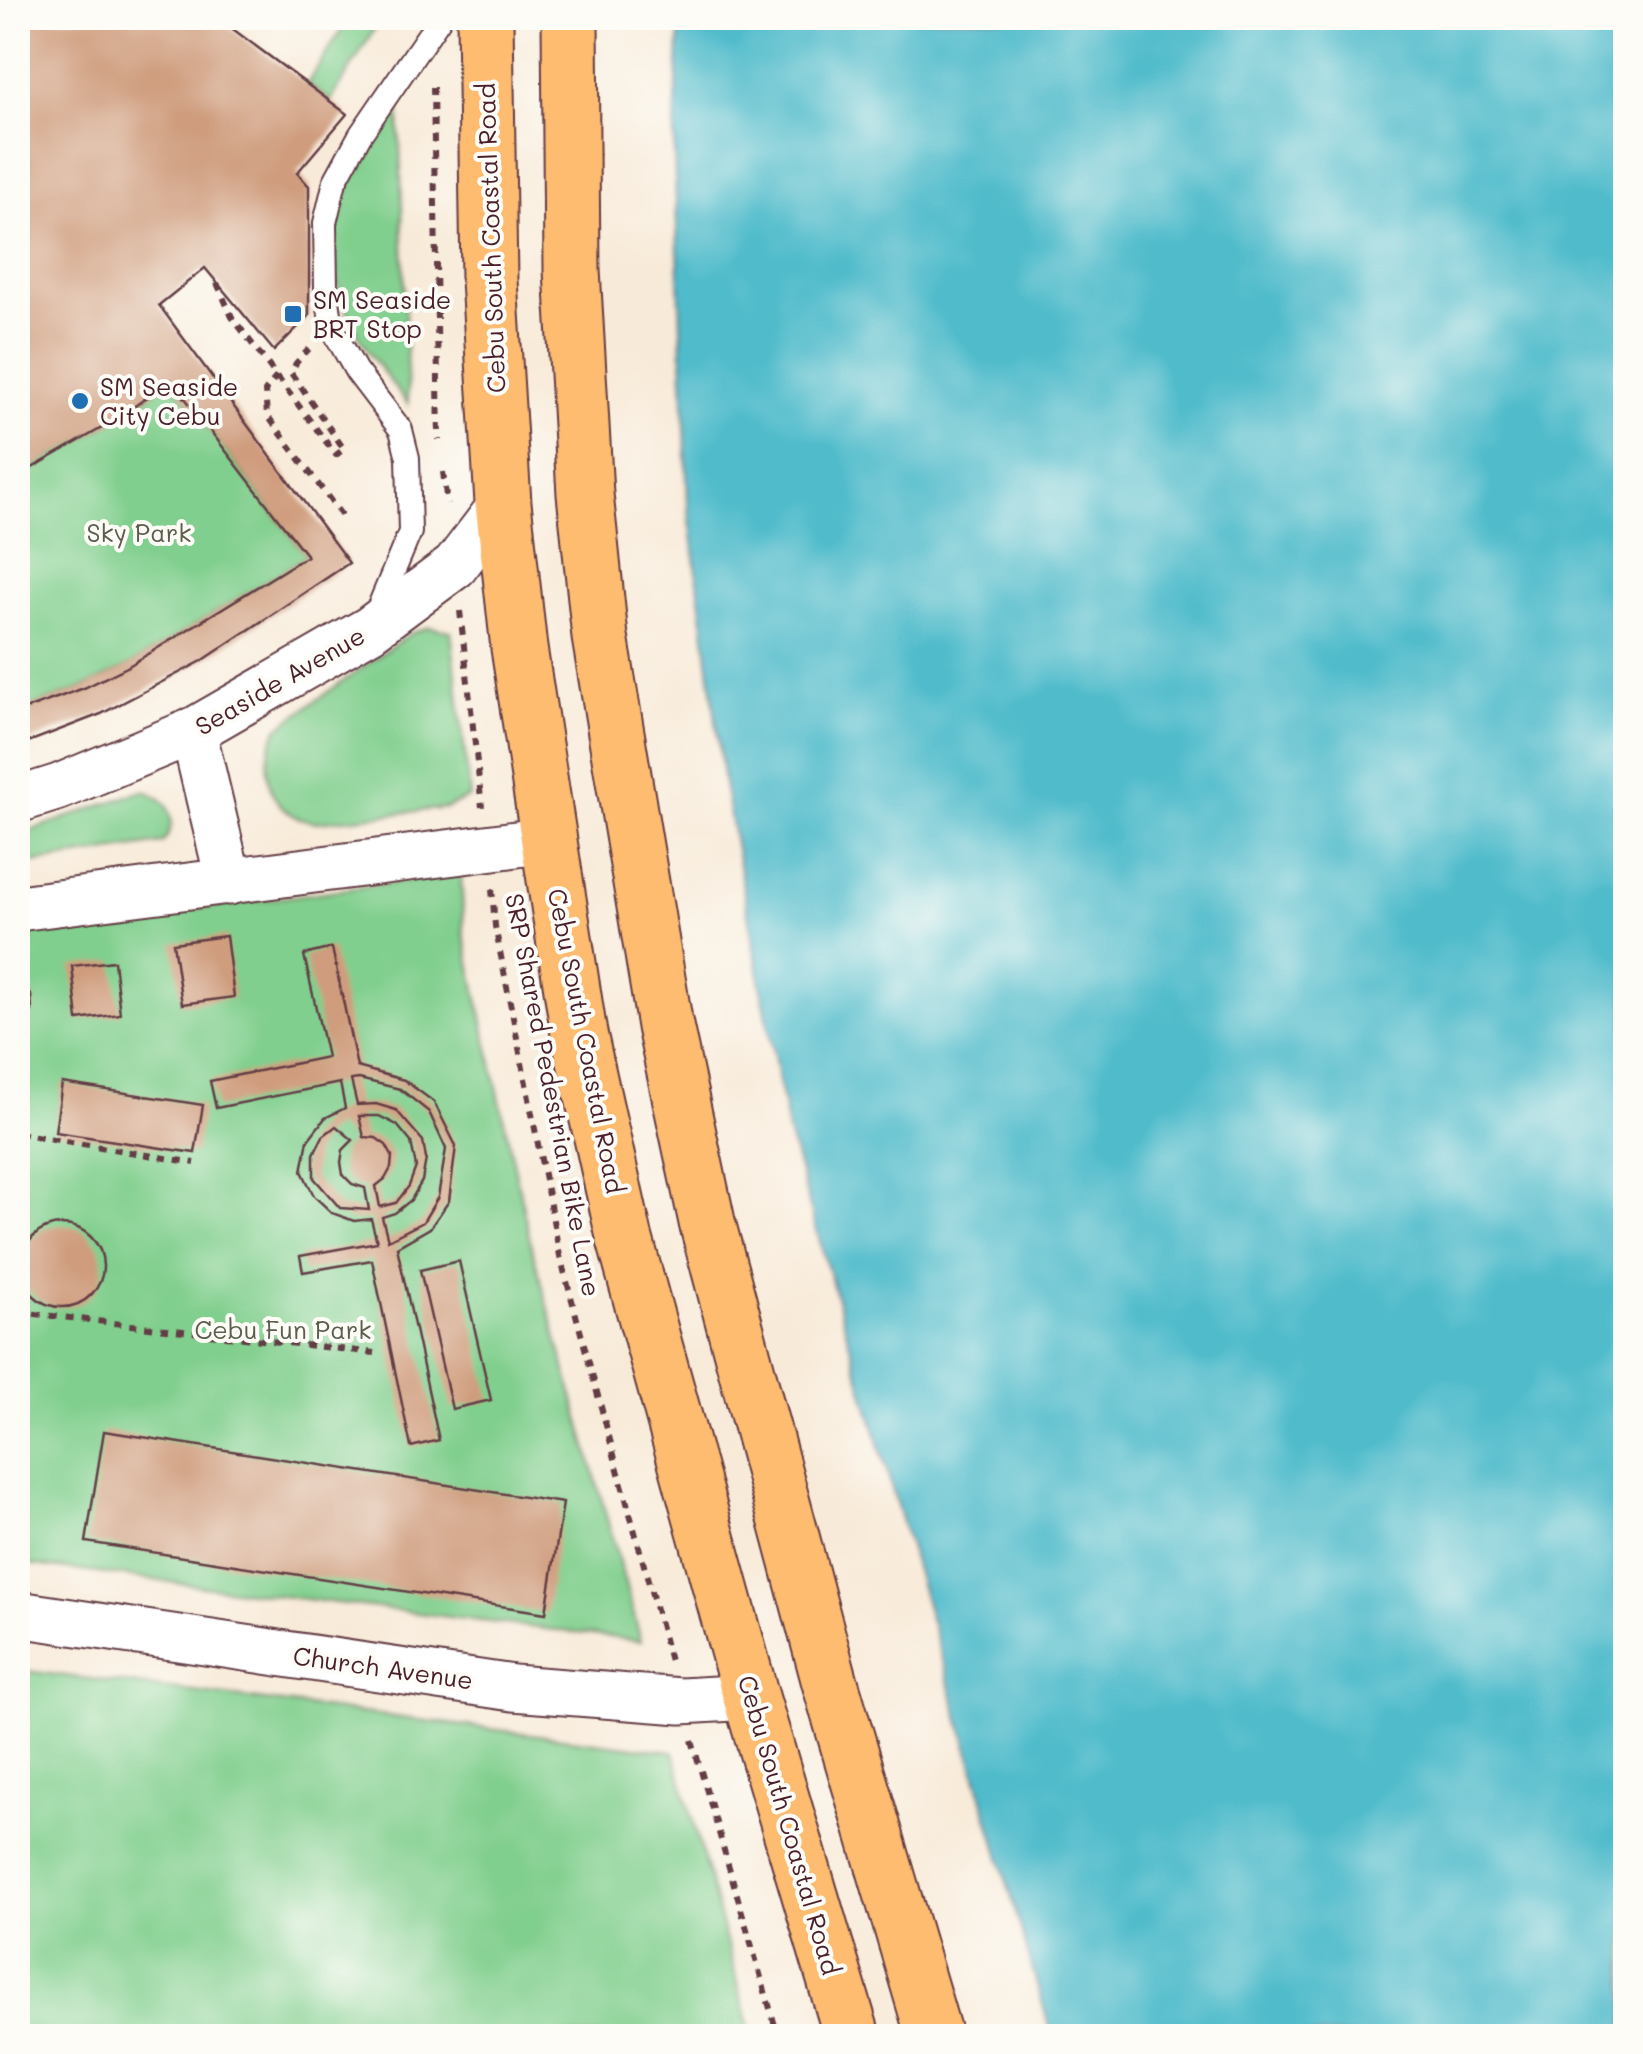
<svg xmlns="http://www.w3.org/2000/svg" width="1643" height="2054" font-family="Mali,sans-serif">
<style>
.green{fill:#81cf8e;stroke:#66775c;stroke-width:2.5}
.water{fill:#50bbcb;stroke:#4d6d7b;stroke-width:2.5}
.building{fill:#cf9c7d;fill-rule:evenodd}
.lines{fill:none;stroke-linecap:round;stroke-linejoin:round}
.service-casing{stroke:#643d45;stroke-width:26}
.minor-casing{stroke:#643d45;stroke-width:49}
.trunk-casing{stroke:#643d45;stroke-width:59}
.path{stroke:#643d45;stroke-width:6;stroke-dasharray:8 8;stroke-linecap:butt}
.service{stroke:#fff;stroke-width:22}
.minor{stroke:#fff;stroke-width:45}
.trunk{stroke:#febc70;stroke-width:55}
.poi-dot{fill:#1f6fb2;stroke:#fdfcf7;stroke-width:4}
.labels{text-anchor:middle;stroke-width:8;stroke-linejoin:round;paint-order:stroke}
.street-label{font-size:25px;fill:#4a1f2b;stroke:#fdfcf7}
.poi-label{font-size:25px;fill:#4a1f2b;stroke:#fdfcf7;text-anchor:start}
.park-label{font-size:25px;fill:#5d5d4e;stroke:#fdfcf7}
</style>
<rect width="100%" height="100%" fill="#fdfcf7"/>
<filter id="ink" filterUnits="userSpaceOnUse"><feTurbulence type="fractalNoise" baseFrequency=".01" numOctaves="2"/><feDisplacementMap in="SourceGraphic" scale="20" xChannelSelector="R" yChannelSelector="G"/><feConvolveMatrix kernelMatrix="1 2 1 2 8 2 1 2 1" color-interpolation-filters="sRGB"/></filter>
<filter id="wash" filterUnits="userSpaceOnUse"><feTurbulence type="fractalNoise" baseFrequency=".0048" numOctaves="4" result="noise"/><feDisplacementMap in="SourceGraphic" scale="40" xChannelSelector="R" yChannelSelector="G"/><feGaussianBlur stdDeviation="2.25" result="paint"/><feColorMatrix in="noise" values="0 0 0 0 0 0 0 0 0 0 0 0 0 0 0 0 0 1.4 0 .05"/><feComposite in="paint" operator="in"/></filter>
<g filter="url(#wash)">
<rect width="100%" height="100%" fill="#f8ead8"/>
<g class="green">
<path d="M343 18H377L376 26 331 101 307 84 343 28Z"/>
<path d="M399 110 408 404C354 338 310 274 347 186 358 160 383 134 399 110Z"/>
<path d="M171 380 307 556 127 667 83 688 18 712V476L114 421Z"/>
<path d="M429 627 451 631 470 797 447 808 317 822C265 817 257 765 279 727L411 633Z"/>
<path d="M142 791C168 794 181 824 162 843L18 865V835Z"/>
<path d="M461 874 464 934 532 1249 641 1641 18 1563V932Z"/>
<path d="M18 1670 674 1752 752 2036H18Z"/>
</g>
<path class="water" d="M680 18H1625V2036H1052L788 1132 724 784 688 504 674 150Z"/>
<g id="blocks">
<g class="building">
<path d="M18 18H218L347 114 297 173 309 186V316L274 351 205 268 159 305 349 563 202 661 101 714 18 746V712L84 688 127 667 307 556 171 380 114 421 18 476Z"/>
<path d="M226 936 234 997 182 1004 173 943Z"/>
<path d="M332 948 357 1067 404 1080 434 1102 456 1146 449 1201 430 1228 397 1247 439 1440 411 1447 372 1260 303 1272 300 1256 377 1242 371 1219 354 1221 332 1213 314 1196 302 1171 308 1140 325 1118 345 1108 340 1083 216 1108 210 1081 327 1057 304 955ZM359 1079 400 1089 429 1112 446 1149 438 1197 423 1222 388 1240 382 1217 395 1213 411 1200 422 1181 426 1159 423 1141 396 1110 376 1104 357 1105 351 1080ZM359 1116H379L397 1125 411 1142 416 1167 409 1186 396 1203 380 1207 376 1186 385 1179 391 1168 392 1156 386 1145 376 1138 364 1137ZM336 1126 353 1140 343 1150 341 1162 343 1175 352 1184 365 1188 369 1210 340 1208 314 1178V1154L323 1136Z"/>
<path d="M114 961 120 1014 78 1020 72 966Z"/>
<path d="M18 978 31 995 32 1011 18 1028Z"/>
<path d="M62 1083 203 1105 195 1153 55 1132Z"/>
<circle cx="62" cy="1266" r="41"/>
<path d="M459 1261 491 1400 452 1409 420 1270Z"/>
<path d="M104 1431 563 1503 546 1613 86 1542Z"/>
</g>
</g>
</g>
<g filter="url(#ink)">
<use href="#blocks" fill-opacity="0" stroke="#643d45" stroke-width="2.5"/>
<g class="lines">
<defs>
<path id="service" d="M375 616 410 532 408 458 401 430 356 371 332 328 326 287 325 223 335 181 360 135 440 18"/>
<g id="minor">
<path d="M193 731 229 882"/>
<path d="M18 800 59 787 193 731 370 629 455 566 503 503"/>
<path d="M18 908 548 840"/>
<path d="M18 1614 513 1688 681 1701 751 1697"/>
</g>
<g id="trunk">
<path d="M485 18 489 280 503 503 519 648 579 1034 624 1236 751 1697 852 2036"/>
<path d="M570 18 572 270 585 494 600 637 665 1026 707 1222 829 1679 934 2036"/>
</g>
</defs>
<use href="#service" class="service-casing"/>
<use href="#minor" class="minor-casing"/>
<use href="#trunk" class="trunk-casing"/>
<g class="path">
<path d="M433 87 439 440"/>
<path d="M217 283 232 317 336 455 344 449 291 373 296 363 309 349"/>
<path d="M277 376 265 391 267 415 342 516"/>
<path d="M443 472 447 504"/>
<path d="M460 611 482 807"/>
<path d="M492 889 495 926 560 1256 670 1661"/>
<path d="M18 1133 195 1163"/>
<path d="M18 1312 375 1353"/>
<path d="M692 1740 778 2036"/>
</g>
<use href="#service" class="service"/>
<use href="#minor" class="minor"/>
<use href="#trunk" class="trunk"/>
</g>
</g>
<g class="poi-dot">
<rect x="283" y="304" width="20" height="20" rx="5"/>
<circle cx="80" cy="401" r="10"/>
</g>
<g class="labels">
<g class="street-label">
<text transform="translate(491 238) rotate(-92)" y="9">Cebu South Coastal Road</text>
<text transform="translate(280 681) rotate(-30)" y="9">Seaside Avenue</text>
<text transform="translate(586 1041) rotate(79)" y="9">Cebu South Coastal Road</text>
<text transform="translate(553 1095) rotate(79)" y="9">SRP Shared Pedestrian Bike Lane</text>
<text transform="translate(383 1668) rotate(8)" y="9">Church Avenue</text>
<text transform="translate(789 1825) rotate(74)" y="9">Cebu South Coastal Road</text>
</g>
<g class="poi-label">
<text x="313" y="309">SM Seaside<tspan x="313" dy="29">BRT Stop</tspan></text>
<text x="100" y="396">SM Seaside<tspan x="100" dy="29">City Cebu</tspan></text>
</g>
<g class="park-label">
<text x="139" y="542">Sky Park</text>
<text x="283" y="1339">Cebu Fun Park</text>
</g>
</g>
<rect width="1643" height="2054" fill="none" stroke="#fdfcf7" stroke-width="60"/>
</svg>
